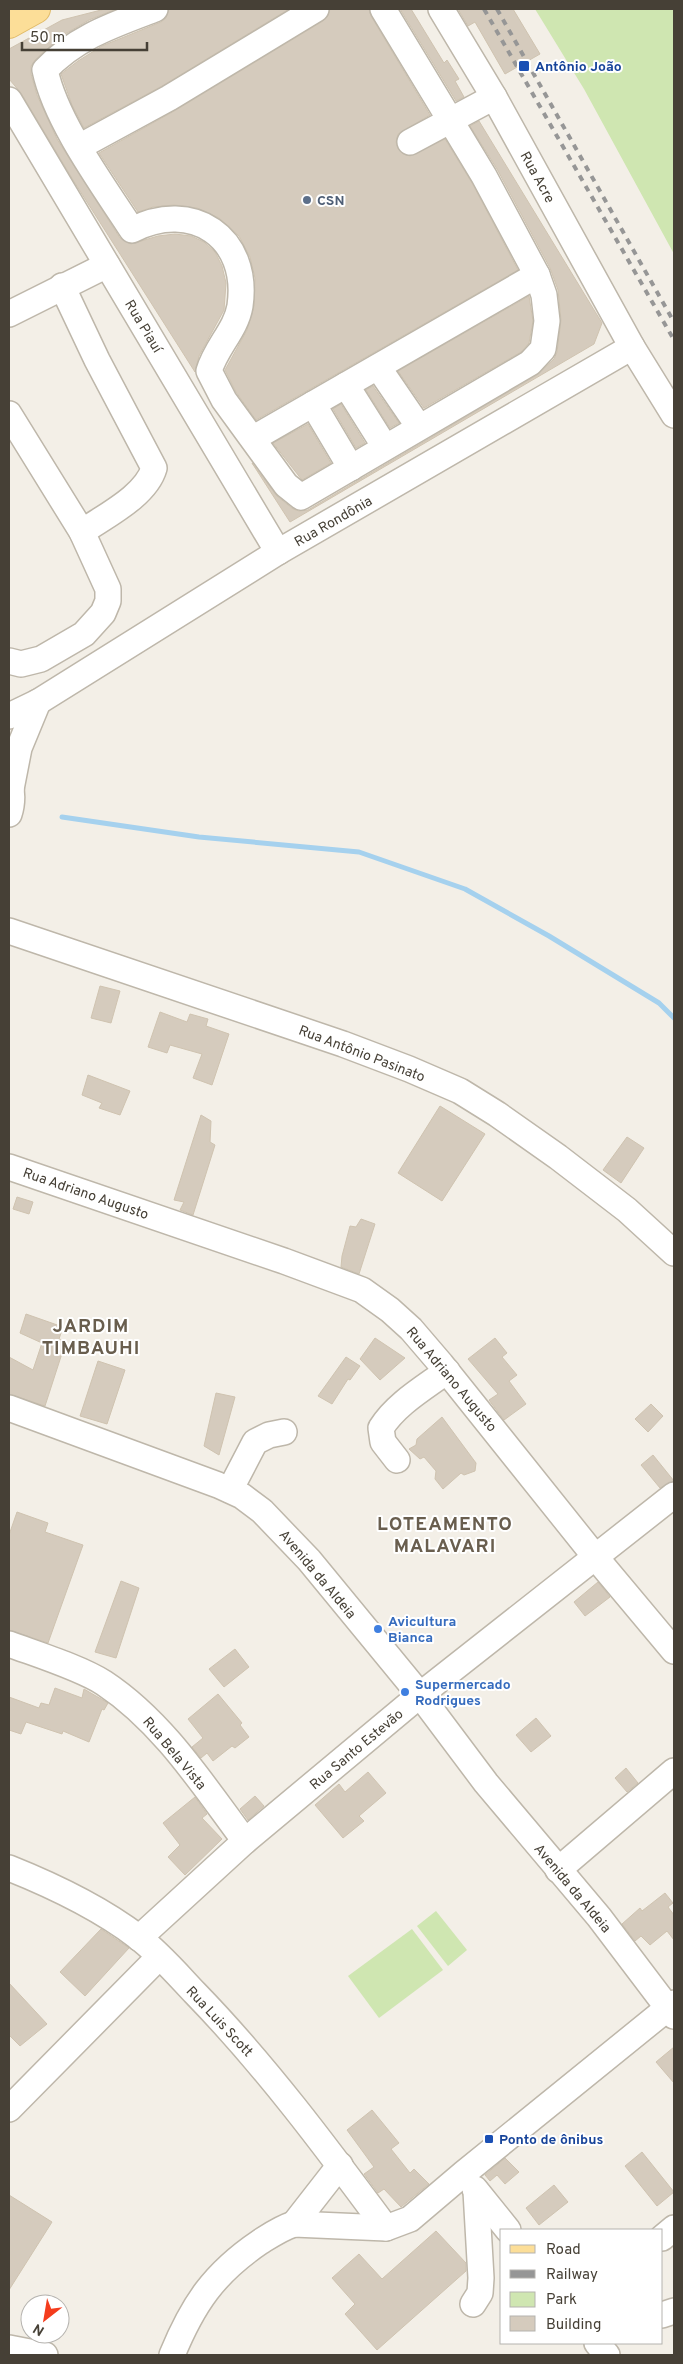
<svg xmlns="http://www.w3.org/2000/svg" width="683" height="2364" font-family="Overpass,sans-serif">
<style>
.green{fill:#cfe6b1}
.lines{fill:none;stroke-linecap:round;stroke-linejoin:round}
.stream{stroke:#a5d1ee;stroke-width:5}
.building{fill:#d5cbbd;stroke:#cfc3b0}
.minor-casing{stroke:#beb7aa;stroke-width:28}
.major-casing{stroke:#e1bb68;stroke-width:30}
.minor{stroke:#fff;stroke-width:25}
.major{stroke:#fcde98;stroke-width:28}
.rail{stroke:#969696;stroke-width:4;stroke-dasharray:6 6;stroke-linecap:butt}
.transit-dot{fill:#1a4fb4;stroke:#fff;stroke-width:2}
.service-dot{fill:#5c6f8a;stroke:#fff;stroke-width:2}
.shop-dot{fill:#3f7fe0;stroke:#fff;stroke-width:2}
.labels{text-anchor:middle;stroke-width:4;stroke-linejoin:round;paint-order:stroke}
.transit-label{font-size:14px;font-weight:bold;fill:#164399;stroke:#fff;text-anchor:start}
.street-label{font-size:14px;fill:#464036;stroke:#fff}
.service-label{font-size:14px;font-weight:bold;fill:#4e5e75;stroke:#fff;text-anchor:start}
.shop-label{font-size:14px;font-weight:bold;fill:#366cbe;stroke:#fff;text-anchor:start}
.district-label{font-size:19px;font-weight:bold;letter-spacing:1px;fill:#695e4e;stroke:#fff}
</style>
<rect width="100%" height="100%" fill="#f3efe7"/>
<g class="green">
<path d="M535 9H674V254L584 89Z"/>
<path d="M436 1911 467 1950 448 1966 417 1926Z"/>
<path d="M412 1929 443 1970 379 2018 348 1976Z"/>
</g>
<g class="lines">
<path class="stream" d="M62 817 199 837 359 852 465 889 549 936 659 1003 674 1018"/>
</g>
<g class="building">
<path d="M105 9H116L89 20 60 37 35 60 31 66V74L37 95 57 139 120 238 131 244 158 236 175 234 191 236 204 242 215 252 222 266 226 283 224 310 199 356 195 372 73 180 21 93 9 79V49L62 20Z"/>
<path d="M169 9H289L162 86 84 128 72 105 61 74 78 61 102 46 161 22 166 18Z"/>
<path d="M330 9H369L371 16 430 115 398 134 396 142 398 149 403 154 410 156 445 139 472 183 518 270 256 420 236 392 225 370 247 330 254 306 255 278 250 257 239 236 219 218 197 208 174 205 153 207 138 212 99 153 176 110 323 21 328 16Z"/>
<path d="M400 9H411L444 63 447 60 459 79 455 81 464 97 456 101Z"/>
<path d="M458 9H513L540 54 505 74 475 22 468 26Z"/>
<path d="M479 121 602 323 594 344 290 522 252 463 277 496 293 509 299 511 308 510 537 375 554 359 557 352 561 320 558 290 550 268 497 169 470 126Z"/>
<path d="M529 296 533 321 529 343 521 352 424 408 398 371Z"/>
<path d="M373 386 399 423 390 428 366 390Z"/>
<path d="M341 404 365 443 356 448 333 409Z"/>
<path d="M308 424 331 463 302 480 273 443Z"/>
<path d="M100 986 120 991 111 1023 91 1018Z"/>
<path d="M160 1012 187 1022 190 1014 208 1019 206 1026 229 1034 212 1085 193 1078 202 1054 170 1045 167 1053 148 1047Z"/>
<path d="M88 1075 130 1091 120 1115 99 1108 102 1103 82 1095Z"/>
<path d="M440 1106 485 1134 442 1201 398 1173Z"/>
<path d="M201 1115 211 1121 210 1142 215 1145 193 1215 180 1210 184 1202 174 1200Z"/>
<path d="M627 1137 644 1148 621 1183 603 1170Z"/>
<path d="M17 1197 33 1202 29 1214 13 1209Z"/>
<path d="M361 1219 375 1224 359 1274 341 1267 342 1256 350 1226 356 1227Z"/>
<path d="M26 1314 63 1327 59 1339 66 1341 45 1406 9 1394V1357L33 1370 42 1343 20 1333Z"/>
<path d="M375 1338 405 1358 380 1380 360 1359Z"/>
<path d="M495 1338 507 1353 502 1357 517 1375 509 1381 526 1404 504 1420 489 1400 498 1394 468 1359Z"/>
<path d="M346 1357 360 1366 350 1380 348 1379 332 1404 318 1396Z"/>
<path d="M98 1361 125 1370 107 1424 80 1416Z"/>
<path d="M216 1393 235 1397 219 1455 204 1446Z"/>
<path d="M651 1404 663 1416 648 1432 635 1419Z"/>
<path d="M442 1417 476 1463 475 1471 464 1475 461 1473 443 1489 435 1479 436 1471 424 1457 420 1459 409 1449 416 1445 417 1439Z"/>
<path d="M653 1455 674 1481 660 1488 641 1465Z"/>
<path d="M17 1512 48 1523 45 1532 83 1545 48 1643 9 1630V1535Z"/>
<path d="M121 1581 139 1588 116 1658 95 1652Z"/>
<path d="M598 1582 610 1597 585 1616 574 1602Z"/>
<path d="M235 1649 249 1667 224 1687 209 1669Z"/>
<path d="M55 1688 82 1698 84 1689 108 1703 104 1710 102 1709 89 1742 63 1731 62 1734 26 1722 21 1734 9 1730V1697L39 1708 41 1703 49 1705Z"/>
<path d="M218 1694 242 1723 240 1725 249 1737 235 1748 232 1746 213 1761 207 1753 201 1758 192 1747 203 1738 188 1719Z"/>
<path d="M536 1718 551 1736 531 1752 516 1735Z"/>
<path d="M626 1768 638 1783 627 1792 615 1778Z"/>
<path d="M368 1772 386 1793 359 1816 364 1821 343 1838 315 1805 339 1784 345 1792Z"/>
<path d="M255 1796 264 1806 248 1820 240 1809Z"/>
<path d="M195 1797 207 1814 202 1818 222 1839 185 1875 168 1857 180 1845 163 1823Z"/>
<path d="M665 1893 673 1903 668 1907 674 1915V1940L667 1931 650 1945 641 1936 635 1941 622 1924 640 1908 642 1911Z"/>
<path d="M101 1929 129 1948 85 1996 60 1972Z"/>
<path d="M9 1983 47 2024 20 2046 9 2035Z"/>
<path d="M674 2047V2083L656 2062Z"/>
<path d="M372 2110 399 2143 391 2149 410 2173 414 2169 429 2184 401 2207 384 2189 378 2193 364 2174 374 2167 347 2130Z"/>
<path d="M642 2152 674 2192 657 2206 625 2166Z"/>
<path d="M505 2158 519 2172 505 2184 497 2175 490 2181 485 2175Z"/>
<path d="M554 2185 568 2202 539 2225 526 2208Z"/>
<path d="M9 2195 52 2222 9 2290Z"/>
<path d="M436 2231 466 2263V2271L377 2350 345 2314 355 2304 332 2278 359 2254 382 2279Z"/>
</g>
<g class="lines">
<defs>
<g id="minor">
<path d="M155 9C113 25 76 37 45 70 56 122 103 185 132 230 192 199 250 237 240 306 236 330 216 347 209 371L224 400 286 485 301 497 530 363 543 349 547 321 544 295 537 275 484 176 383 9"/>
<path d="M441 9 494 97 632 347 674 415"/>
<path d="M9 100 278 552"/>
<path d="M410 142 494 97"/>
<path d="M79 147 169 98 316 9"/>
<path d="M62 286 97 360 154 468C146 496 105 516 82 532"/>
<path d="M9 314 107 265"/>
<path d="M378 367 419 427"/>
<path d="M346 385 385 447"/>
<path d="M313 404 351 468"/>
<path d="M9 414 82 532 108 589V601L103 613 84 634 41 659 21 664 9 661"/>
<path d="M254 438 537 275"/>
<path d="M9 716 38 702 278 552 632 347"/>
<path d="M9 778C12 789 13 802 9 814"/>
<path d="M11 789 19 748 38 702"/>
<path d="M9 931 343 1044 409 1069 460 1091 497 1114 558 1157 627 1210 674 1253"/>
<path d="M9 1167 284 1261 362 1290 390 1310 411 1329 441 1364 597 1559 674 1651"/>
<path d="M9 1408 218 1485 242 1496 262 1511 309 1560 420 1695 486 1783 599 1917 674 2016"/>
<path d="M397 1460 383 1442 381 1428C396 1404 424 1388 447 1371"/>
<path d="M230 1490 255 1442 269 1435 284 1432"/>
<path d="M9 1644C36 1654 81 1668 104 1683 163 1722 203 1785 245 1841"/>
<path d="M9 1868C54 1886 100 1908 138 1937 159 1953 177 1974 195 1993 265 2065 326 2147 386 2228"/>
<path d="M558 1870 674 1771"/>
<path d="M139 1938 245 1841 420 1695 674 1495"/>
<path d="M9 2109 159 1957"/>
<path d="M475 2189 508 2230"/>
<path d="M294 2224 340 2165"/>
<path d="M662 2238 674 2228"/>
<path d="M473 2304 480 2293 481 2278 476 2191"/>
<path d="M662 2315 674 2311"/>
<path d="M597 2343 607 2355"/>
<path d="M9 2348 45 2355"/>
<path d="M172 2355C193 2304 214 2273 260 2242 271 2235 281 2228 294 2224L386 2228 410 2219 463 2174 674 2003"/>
</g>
<path id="major" d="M9 24 36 9"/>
</defs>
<use href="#minor" class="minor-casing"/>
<use href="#major" class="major-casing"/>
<use href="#minor" class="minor"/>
<use href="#major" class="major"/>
<g class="rail">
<path d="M484 9 674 340"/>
<path d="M497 9 674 322"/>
</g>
</g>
<g class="transit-dot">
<rect x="518" y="60" width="12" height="12" rx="2.5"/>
<rect x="484" y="2134" width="10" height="10" rx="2.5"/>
</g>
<circle class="service-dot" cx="307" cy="200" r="5"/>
<g class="shop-dot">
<circle cx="378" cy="1629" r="5"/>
<circle cx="405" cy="1692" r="5"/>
</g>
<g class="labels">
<g class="transit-label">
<text x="535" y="71">Antônio João</text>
<text x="499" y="2144">Ponto de ônibus</text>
</g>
<g class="street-label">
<text transform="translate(538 177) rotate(61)" y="5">Rua Acre</text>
<text transform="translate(144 326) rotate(59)" y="5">Rua Piauí</text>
<text transform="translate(333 521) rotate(-30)" y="5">Rua Rondônia</text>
<text transform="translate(362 1053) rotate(21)" y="5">Rua Antônio Pasinato</text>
<text transform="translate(86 1193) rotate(19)" y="5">Rua Adriano Augusto</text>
<text transform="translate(452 1379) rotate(50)" y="5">Rua Adriano Augusto</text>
<text transform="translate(318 1574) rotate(50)" y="5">Avenida da Aldeia</text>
<text transform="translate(356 1749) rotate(-40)" y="5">Rua Santo Estevão</text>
<text transform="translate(175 1753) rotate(50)" y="5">Rua Bela Vista</text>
<text transform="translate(573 1888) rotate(50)" y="5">Avenida da Aldeia</text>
<text transform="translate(220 2021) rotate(47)" y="5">Rua Luis Scott</text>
</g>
<g class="service-label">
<text x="317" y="205">CSN</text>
</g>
<g class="shop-label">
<text x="388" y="1626">Avicultura<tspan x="388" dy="16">Bianca</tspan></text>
<text x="415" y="1689">Supermercado<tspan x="415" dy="16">Rodrigues</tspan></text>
</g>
<g class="district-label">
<text x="91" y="1332">JARDIM<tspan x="91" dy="22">TIMBAUHI</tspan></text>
<text x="445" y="1530">LOTEAMENTO<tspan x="445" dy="22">MALAVARI</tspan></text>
</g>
</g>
<rect width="683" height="2364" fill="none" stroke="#464036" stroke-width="20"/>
<rect x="500" y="2229" width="162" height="115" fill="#ffffff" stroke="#b5b3af"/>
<rect x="510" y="2245" width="25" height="8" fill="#fcde98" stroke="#b5b3af"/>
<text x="546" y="2254" font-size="15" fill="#464036">Road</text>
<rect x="510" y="2270" width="25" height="8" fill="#969696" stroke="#b5b3af"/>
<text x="546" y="2279" font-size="15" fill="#464036">Railway</text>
<rect x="510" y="2292" width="25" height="15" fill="#cfe6b1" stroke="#b5b3af"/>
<text x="546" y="2304" font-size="15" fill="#464036">Park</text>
<rect x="510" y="2316" width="25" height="15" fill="#d5cbbd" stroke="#b5b3af"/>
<text x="546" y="2329" font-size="15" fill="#464036">Building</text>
<g transform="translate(45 2319) rotate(211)"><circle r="24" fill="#ffffff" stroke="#b5b3af"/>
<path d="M0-4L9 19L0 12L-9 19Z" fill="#f43c1d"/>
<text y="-8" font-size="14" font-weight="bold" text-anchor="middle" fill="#464036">N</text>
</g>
<path d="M22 42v8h125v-8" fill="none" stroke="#464036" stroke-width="2.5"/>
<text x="30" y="42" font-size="15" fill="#464036" stroke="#ffffff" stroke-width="4" paint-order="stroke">50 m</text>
</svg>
